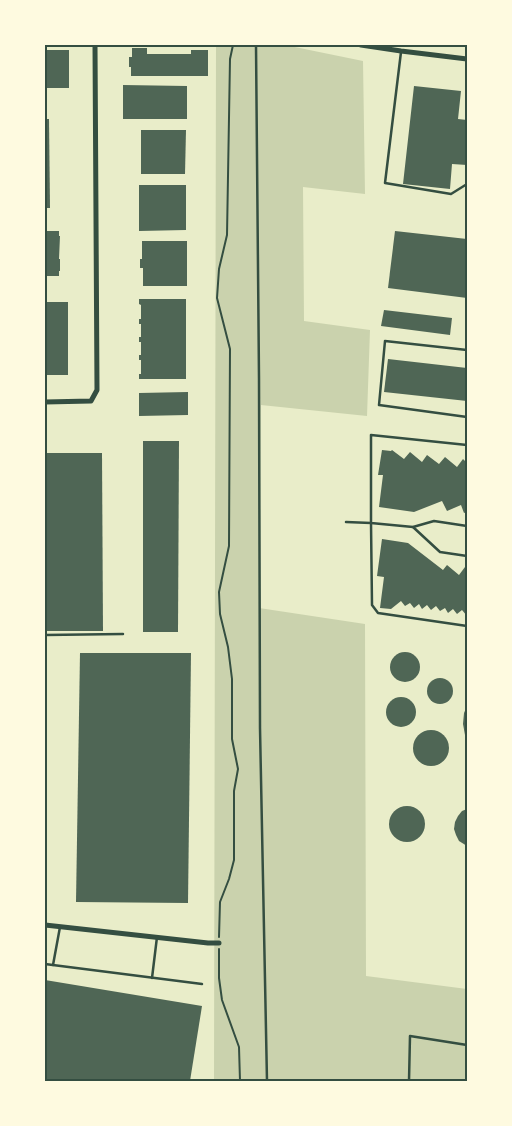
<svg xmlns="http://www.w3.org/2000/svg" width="512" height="1126" font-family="'Noto Serif',serif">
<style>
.green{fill:#cad2ad}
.building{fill:#4f6655}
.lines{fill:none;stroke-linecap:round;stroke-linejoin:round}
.path{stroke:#344e41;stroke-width:2}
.service{stroke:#344e41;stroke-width:2.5}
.minor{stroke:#344e41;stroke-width:5}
.neatline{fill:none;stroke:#344e41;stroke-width:2}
</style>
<rect width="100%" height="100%" fill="#e9edc9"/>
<path class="green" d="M216 45H285L363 61 365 194 303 187 304 321 370 330 367 416 261 405 259 608 365 624 366 976 467 989V1081H214Z"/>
<g class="building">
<path d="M132 48H147V54H191V50H208V76H131V67H129V57H132Z"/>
<rect x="45" y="50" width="24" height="38"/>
<path d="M123 85 187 86V119H123Z"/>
<path d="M414 86 461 91 458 119 467 120V165L452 164 450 189 403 184Z"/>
<path d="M45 119H49L50 208H45Z"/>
<path d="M141 130H186L185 174H141Z"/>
<path d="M139 185H186V230L139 231Z"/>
<path d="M45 231H59V236H60L59 259H60V271H59V276H45Z"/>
<path d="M395 231 467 239V298L388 288Z"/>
<path d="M142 241H187V286H143V268H140V259H142Z"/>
<path d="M139 299H186V379H139V374H141V360H139V355H141V342H139V337H141V324H139V319H141V305L139 304Z"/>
<rect x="45" y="302" width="23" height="73"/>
<path d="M384 310 452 318 450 335 381 326Z"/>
<path d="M388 359 467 368V401L384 392Z"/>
<path d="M188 392V415L139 416V393Z"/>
<path d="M143 441H179L178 632H143Z"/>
<path d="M382 450 391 451 392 450 404 459 410 452 422 462 427 455 439 464 445 457 457 467 463 459 467 463V512L464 513 461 505 447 511 442 501 414 512 379 507 383 475H378Z"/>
<path d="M45 453H102L103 631H45Z"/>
<path d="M382 539 408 543 443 570 447 565 459 575 465 567 467 569V616L462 610 457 614 453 609 448 613 445 608 440 611 436 606 431 610 427 605 422 609 419 604 414 608 410 603 405 606 401 601 391 609 380 608 384 577 377 576Z"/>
<circle cx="405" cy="667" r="15"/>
<path d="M80 653H191L188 903 76 902Z"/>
<circle cx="440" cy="691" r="13"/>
<circle cx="401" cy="712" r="15"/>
<path d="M467 706V738L465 735 463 724 464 713Z"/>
<circle cx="431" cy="748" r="18"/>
<circle cx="407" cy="824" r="18"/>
<path d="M467 809V846L459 841 456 835 454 829 455 822 458 816 462 811Z"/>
<path d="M45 980 202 1006 190 1081H45Z"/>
</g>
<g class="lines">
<g class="path">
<path d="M219 937 220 902 229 879 234 860V791L238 769 232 739V679L228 647 220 614 219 592 229 546 230 349 217 298 219 269 227 235 230 59 233 45"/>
<path d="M219 949V978L222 1000 239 1047 240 1081"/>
</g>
<g class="service">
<path d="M256 45 259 378 260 728 267 1081"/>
<path d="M401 52 385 183 451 194 467 184"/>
<path d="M467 350 385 341 379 405 467 417"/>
<path d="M467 445 371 435V523L413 527 434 521 467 526"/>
<path d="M346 522 371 523 372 605 378 613 467 626"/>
<path d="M413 527 440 552 467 556"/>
<path d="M45 635 123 634"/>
<path d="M45 964 202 984"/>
<path d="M53 965 60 927"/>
<path d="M152 978 157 937"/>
<path d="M409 1081 410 1036 467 1045"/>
</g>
<g class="minor">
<path d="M361 45 401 51 467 59"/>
<path d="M45 402 91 401 97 390 95 45"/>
<path d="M45 925 208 943H219"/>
</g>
</g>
<rect width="512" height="1126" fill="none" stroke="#fefae0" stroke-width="92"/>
<rect x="46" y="46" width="420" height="1034" class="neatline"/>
</svg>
